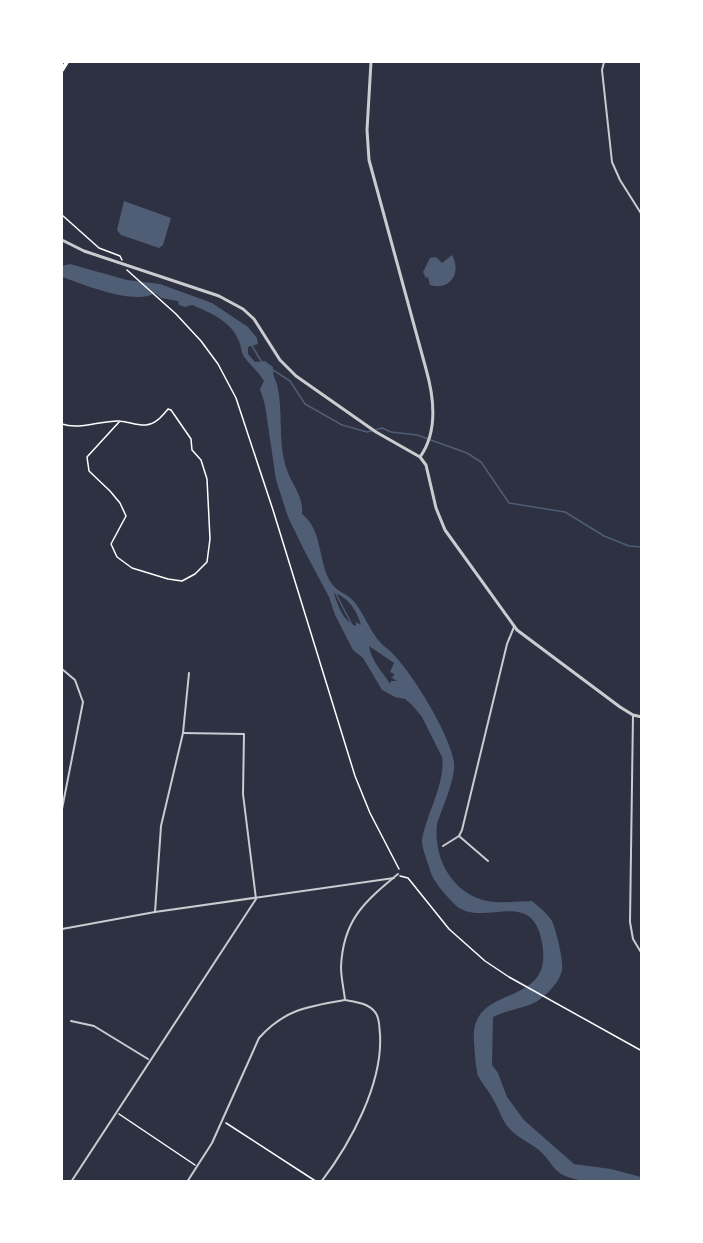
<svg xmlns="http://www.w3.org/2000/svg" width="703" height="1243" font-family="'PT Sans',sans-serif">
<style>
.water{fill:#4f5d75;fill-rule:evenodd}
.lines{fill:none;stroke-linecap:round;stroke-linejoin:round}
.stream{stroke:#4f5d75;stroke-width:1.5}
.path{stroke:#fff;stroke-width:1.5}
.minor{stroke:#caccd0;stroke-width:2}
.tertiary{stroke:#caccd0;stroke-width:3}
.primary{stroke:#fff;stroke-width:4}
</style>
<rect width="100%" height="100%" fill="#2d3142"/>
<g class="water">
<path d="M124 201 171 218 163 245 159 248 121 235 117 230Z"/>
<path d="M452 255C462 273 450 291 430 285L428 277 426 278 423 272 430 258 436 257 442 263Z"/>
<path d="M70 264 127 280 160 284 212 303 248 327 257 338 258 344 248 347V354L255 362 265 361 273 367C272 376 277 381 278 389 283 416 278 444 287 470 292 485 304 497 302 514 324 531 317 563 332 584 337 592 348 593 356 604 365 616 370 631 380 642 384 647 390 650 394 655 414 676 449 733 454 762 456 779 442 808 437 824 433 861 455 898 494 902 507 903 520 901 532 901 539 907 547 913 552 921 556 930 564 961 562 970 560 982 546 996 536 1002 522 1009 506 1010 493 1017L492 1065 498 1073 507 1097 524 1120 574 1164 611 1169 641 1177V1181C617 1181 588 1185 565 1176 555 1172 550 1161 543 1154 535 1145 523 1141 514 1133 501 1122 501 1112 493 1099 489 1091 482 1084 478 1076 476 1070 473 1037 474 1031 479 984 554 1007 542 943 533 889 489 924 461 909 455 906 449 898 444 893 439 887 432 878 430 870 428 863 421 846 422 840 426 815 446 782 442 757L422 717 412 705 405 699 395 697 382 690 363 658 353 650 335 615 329 597 303 548 288 517 276 480 265 405 260 389 264 381C258 371 247 362 243 355 241 351 241 345 239 341 231 321 211 313 192 305L185 307 179 305 178 301 161 298 155 293C136 306 82 284 62 277V266ZM334 593C350 598 357 612 361 625L356 622V626C343 621 338 606 334 593ZM369 646 394 663 390 672 394 674V676L391 677 397 681H391L390 684C383 672 371 661 369 646Z"/>
</g>
<g class="lines">
<g class="stream">
<path d="M251 344 261 361"/>
<path d="M273 370 290 381 305 404 342 425 367 432 382 428 391 432 417 435 467 453 481 462 509 503 565 512 604 536 629 546 642 547"/>
<path d="M335 592 352 625"/>
</g>
<g class="path">
<path d="M62 215 99 248 120 256 122 260"/>
<path d="M127 270 176 314 201 341 218 364 236 398 273 510 355 776 370 813 399 869"/>
<path d="M62 424C79 430 99 421 118 421 127 421 137 426 146 425 156 424 162 416 168 409L171 410 191 439 192 450 201 460 207 479 210 539 207 562 195 574 182 581 168 579 132 568 117 557 111 544 126 516 120 503 110 491 89 471 87 457 120 421"/>
<path d="M400 876 408 878 449 929 485 961 509 977 642 1051"/>
<path d="M119 1114 195 1165"/>
<path d="M226 1123 317 1182"/>
</g>
<g class="minor">
<path d="M604 62 602 70 612 162 620 180 642 215"/>
<path d="M62 669 75 680 83 702 62 809"/>
<path d="M633 715 630 922 633 939 642 954"/>
<path d="M459 836 488 861"/>
<path d="M443 846 459 836 462 830 507 644 514 627"/>
<path d="M155 912 161 826 183 733 189 673"/>
<path d="M62 929 155 912 394 878"/>
<path d="M71 1021 94 1026 148 1059"/>
<path d="M71 1182 256 899 243 794 244 734 183 733"/>
<path d="M187 1182 212 1143 259 1038C285 1009 309 1006 345 1000"/>
<path d="M321 1182C351 1143 383 1083 380 1034 379 1026 380 1018 375 1012 368 1003 356 1002 345 1000 344 990 341 978 341 967 343 920 364 902 398 874"/>
</g>
<g class="tertiary">
<path d="M371 62 367 130 369 160 426 369C434 397 438 432 420 457"/>
<path d="M62 240 84 251 219 296 243 309 254 319 280 360 296 376 376 432 420 457 426 465 436 508 445 530 517 630 620 707 633 715 642 717"/>
</g>
<path class="primary" d="M62 70 67 62"/>
</g>
<rect width="703" height="1243" fill="none" stroke="#ffffff" stroke-width="126"/>
</svg>
